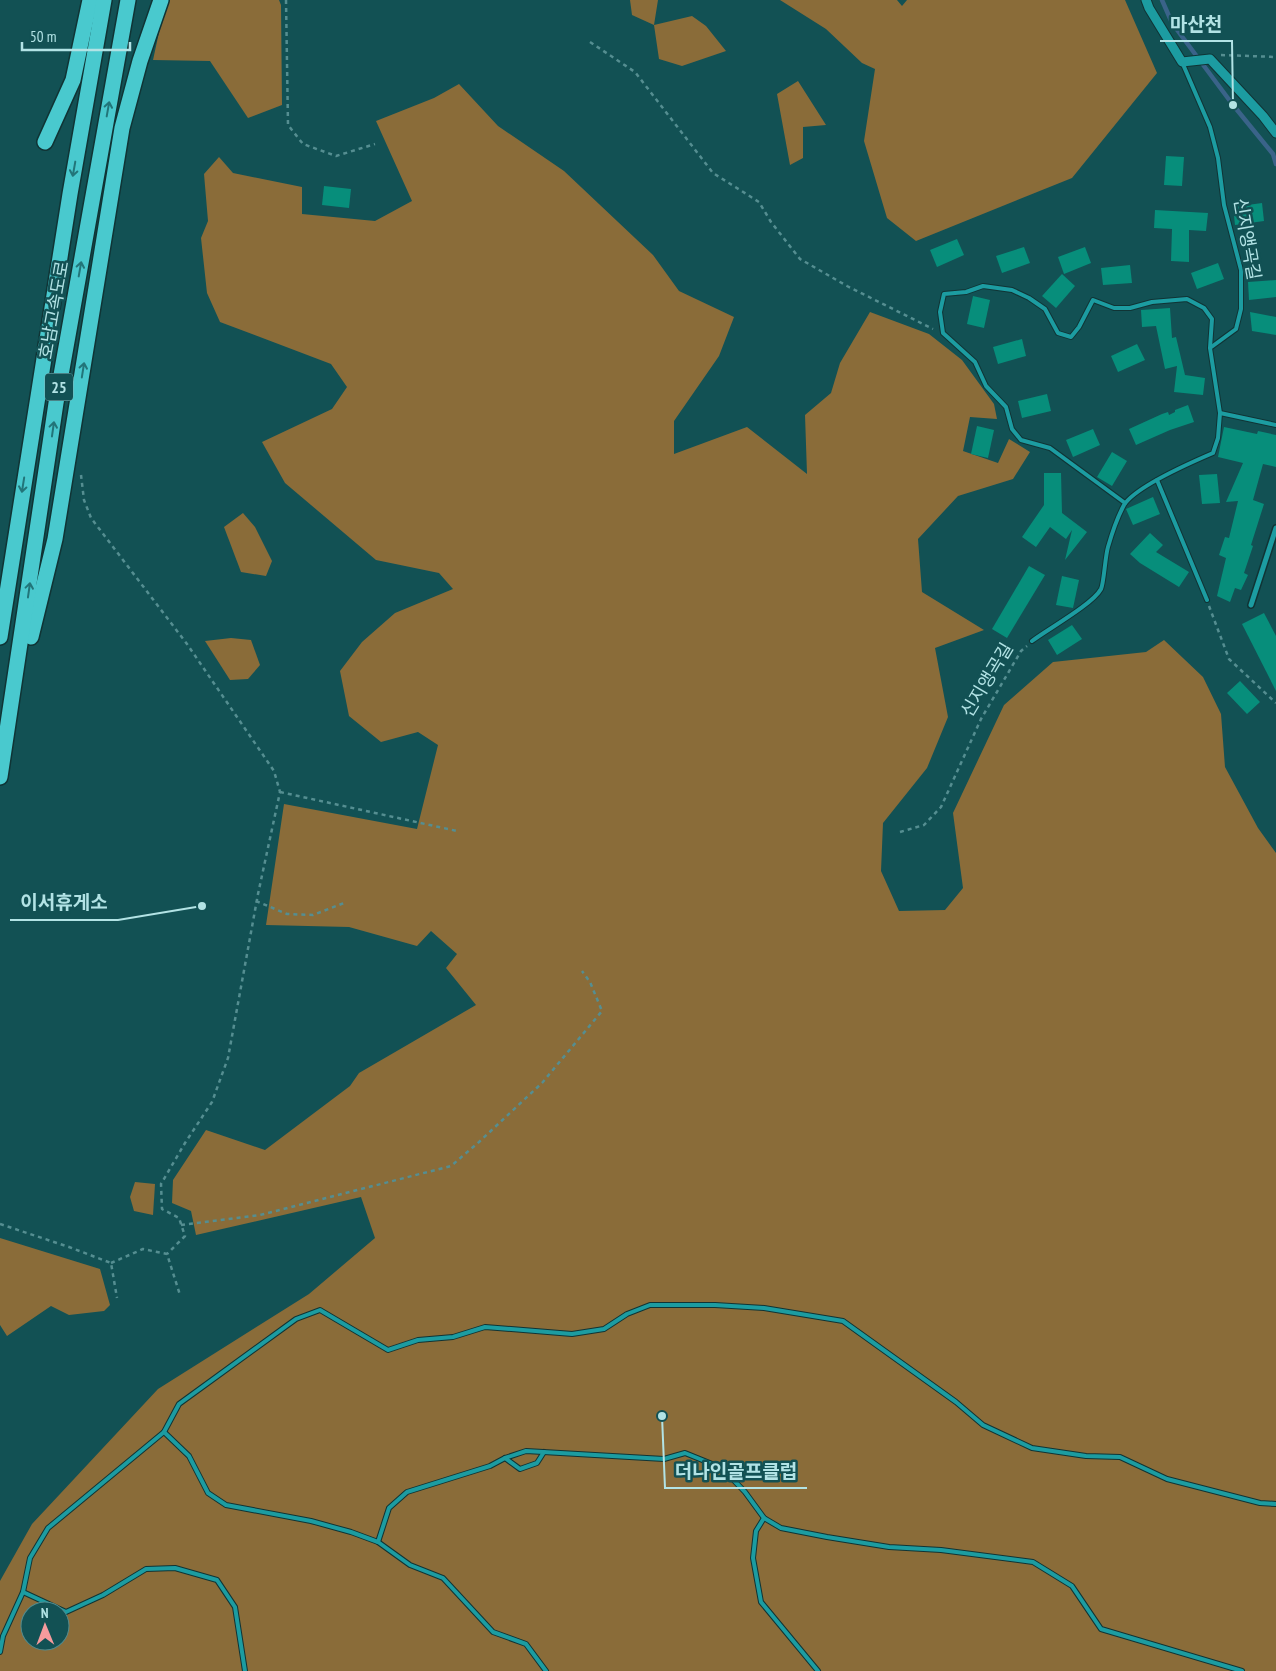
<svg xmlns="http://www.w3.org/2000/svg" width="1276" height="1671" font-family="'PT Sans Narrow','Noto Sans KR',sans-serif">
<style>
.green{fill:#8a6c39;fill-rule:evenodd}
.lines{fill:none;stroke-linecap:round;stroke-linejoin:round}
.stream{stroke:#3a6389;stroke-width:4.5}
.building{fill:#078e7b}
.service-casing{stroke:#103435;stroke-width:6}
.minor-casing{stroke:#103435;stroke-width:8}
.tertiary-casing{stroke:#103435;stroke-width:11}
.motorway-casing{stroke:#103435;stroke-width:18}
.path{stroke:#558e91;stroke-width:2.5;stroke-dasharray:4 4;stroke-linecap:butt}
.service{stroke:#1c9ca1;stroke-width:4}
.minor{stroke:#1c9ca1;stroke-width:5}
.tertiary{stroke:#1c9ca1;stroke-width:9}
.motorway{stroke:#49c9ce;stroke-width:15}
.oneway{stroke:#227579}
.labels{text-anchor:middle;stroke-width:5;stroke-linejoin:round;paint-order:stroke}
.shield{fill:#125154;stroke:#82b7ba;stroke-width:1}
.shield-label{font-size:16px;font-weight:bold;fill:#b2e3e5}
.street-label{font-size:18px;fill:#b2e3e5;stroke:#125154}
.leader{fill:none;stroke:#b2e3e5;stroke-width:2}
.callout-dot{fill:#b2e3e5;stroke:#125154;stroke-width:2}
.callout-label{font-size:19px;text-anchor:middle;font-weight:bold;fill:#b2e3e5;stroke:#125154;stroke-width:5;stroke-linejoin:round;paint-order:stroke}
</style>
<rect width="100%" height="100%" fill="#125154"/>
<g class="green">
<path d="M166 0H279L281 5 282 105 248 118 210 61 153 60Z"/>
<path d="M630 0H658L654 25 692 16 706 26 726 51 682 66 659 59 654 25 632 15Z"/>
<path d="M780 0H897L902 6 907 0H1125L1157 73 1072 178 916 241 887 218 864 141 875 69 862 63 826 29Z"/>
<path d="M798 81 826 125 803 127V158L790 165 777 94Z"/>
<path d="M459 84 498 126 564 171 653 255 679 291 734 317 719 356 674 421V454L747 427 807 474 805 415 831 393 840 363 870 312 929 334 962 360 994 404 997 419 970 417 963 451 998 463 1009 439 1030 452 1013 479 958 496 918 539 922 592 984 630 935 648 948 717 927 768 883 823 881 871 899 911 945 910 963 888 953 813 1004 705 1053 662 1146 652 1164 640 1203 677 1221 714 1225 767 1258 828 1276 853V1671H0V1581L32 1524 158 1389 309 1294 375 1238 361 1197 196 1235 191 1211 172 1203 173 1180 206 1130 265 1150 350 1086 359 1073 476 1005 446 968 457 954 431 931 417 946 349 927 266 925 284 804 417 829 438 745 418 732 381 742 349 716 340 671 362 642 395 613 453 589 439 573 376 560 285 483 262 442 332 409 347 387 331 364 220 322 207 293 201 238 208 221 204 174 219 157 233 173 302 187V214L375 221 412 201 376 121 434 98ZM30 1611H60V1641H30Z"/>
<path d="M243 513 255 527 272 561 266 576 241 572 224 527Z"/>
<path d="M231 638 251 640 260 665 248 679 230 680 205 641Z"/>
<path d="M135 1182 155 1184 153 1215 134 1211 130 1197Z"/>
<path d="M0 1238 100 1269 110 1305 104 1311 69 1315 51 1306 7 1336 0 1325Z"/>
</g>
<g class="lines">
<path class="stream" d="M1162 0 1172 23 1233 105 1273 154 1276 164"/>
</g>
<g class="building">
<path d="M1166 156 1184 157 1182 186 1164 185Z"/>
<path d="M324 186 351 189 349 208 322 205Z"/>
<path d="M1262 203 1264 221 1235 225 1233 207Z"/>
<path d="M1155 210 1208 213 1206 231 1189 230V262L1171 261 1172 229 1154 228Z"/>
<path d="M957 239 964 255 937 267 930 250Z"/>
<path d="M1024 247 1030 263 1002 273 996 256Z"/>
<path d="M1085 247 1091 263 1064 274 1058 257Z"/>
<path d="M1218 263 1224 279 1197 289 1191 273Z"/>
<path d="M1130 265 1132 283 1103 285 1101 268Z"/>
<path d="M1062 274 1075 286 1056 308 1042 296Z"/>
<path d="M1276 280V297L1249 300 1248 282Z"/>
<path d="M973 296 990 300 984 328 967 324Z"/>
<path d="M1170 308 1172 338 1176 337 1185 375 1205 378 1203 395 1174 392 1177 366 1165 369 1156 326 1142 327 1141 310Z"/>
<path d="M1250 312 1276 317V335L1252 331Z"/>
<path d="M1022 339 1026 356 998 364 993 347Z"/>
<path d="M1137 344 1145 360 1118 372 1111 356Z"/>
<path d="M1047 394 1051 411 1022 418 1018 401Z"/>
<path d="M1188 405 1194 422 1170 430 1136 445 1129 429 1162 414 1168 412 1169 415 1175 412V410Z"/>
<path d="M977 426 994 430 988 458 971 454Z"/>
<path d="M1224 427 1257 434 1258 431 1276 435V467L1263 464 1253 500 1264 504 1251 545 1253 546 1244 573 1248 575 1241 590 1235 588 1230 602 1217 596 1226 558 1219 555 1225 537 1229 538 1238 501 1226 502 1243 463 1218 457Z"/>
<path d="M1093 429 1100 445 1073 457 1066 440Z"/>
<path d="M1112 452 1127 461 1112 486 1097 477Z"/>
<path d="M1044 473H1061L1062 513 1087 532 1065 560 1072 530 1066 539 1050 527 1036 547 1022 537 1044 505Z"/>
<path d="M1217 474 1220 503 1202 504 1199 475Z"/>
<path d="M1153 497 1160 514 1133 525 1126 509Z"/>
<path d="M1150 533 1163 545 1156 552 1189 572 1179 587 1140 563 1130 554Z"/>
<path d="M1029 566 1045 575 1007 638 992 629Z"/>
<path d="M1062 576 1079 580 1073 608 1056 605Z"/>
<path d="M1264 613 1276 636V691L1242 624Z"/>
<path d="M1072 625 1082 639 1057 655 1048 640Z"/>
<path d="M1240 681 1260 702 1247 714 1227 693Z"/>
</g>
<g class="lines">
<defs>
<g id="service">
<path d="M1220 413 1276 425"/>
<path d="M1157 480 1207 600"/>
<path d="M1125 503 1050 448 1021 440 1012 429 1006 407 986 386 975 362 943 333 940 312 944 294 966 292 983 286 1012 290 1029 298 1045 309 1058 333 1071 337 1079 327 1093 300 1114 308H1130L1152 302 1187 299 1204 308 1212 319 1210 348"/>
<path d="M1032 641C1048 629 1093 604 1101 589 1104 583 1105 557 1108 547 1112 533 1117 518 1124 505 1136 486 1192 462 1213 453L1218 438 1220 413 1210 348 1236 329 1241 309V270L1224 205 1218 158 1210 127 1182 62"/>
<path d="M164 1432 189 1456 208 1493 226 1505 311 1521 351 1532 378 1542 410 1565 443 1578 493 1632 526 1644 546 1671"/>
<path d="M505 1458 520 1469 537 1463 544 1452"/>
<path d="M764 1518 756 1531 753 1558 761 1602 818 1671"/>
<path d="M378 1542 389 1508 407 1492 490 1466 505 1458 526 1451 664 1459 685 1453 722 1468 745 1492 764 1518 781 1528 827 1537 889 1547 941 1550 1033 1562 1072 1586 1101 1629 1242 1671"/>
<path d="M23 1592 66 1612 103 1595 146 1569 175 1568 217 1580 235 1607 245 1671"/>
<path d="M0 1652 3 1636 23 1592 30 1558 48 1528 164 1432 179 1404 296 1319 320 1310 388 1350 418 1340 453 1337 485 1327 572 1334 604 1329 627 1314 650 1305H715L764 1308 843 1321 956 1402 983 1425 1032 1448 1086 1456 1120 1457 1167 1479 1260 1503 1276 1504"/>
</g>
<path id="minor" d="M1251 605 1276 528"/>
<path id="tertiary" d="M1146 0 1149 8 1182 62 1210 59 1263 116 1276 133"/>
<g id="motorway">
<path d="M45 142 73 80 90 0"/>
<path d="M0 637 70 194 104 0"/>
<path d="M31 637 55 539 122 128 140 61 161 0"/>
<path d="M0 777 56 403 128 0"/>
</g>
</defs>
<use href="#service" class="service-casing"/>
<use href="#minor" class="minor-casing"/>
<use href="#tertiary" class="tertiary-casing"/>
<use href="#motorway" class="motorway-casing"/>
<g class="path">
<path d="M286 0 288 125 303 144 336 156 375 144"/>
<path d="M590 42 635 72 713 173 759 202 771 222 800 259 847 286 933 329"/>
<path d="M1221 55 1276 57"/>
<path d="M81 475 84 500 91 518 187 644 274 771 280 792 258 894 228 1058 212 1102 185 1143 161 1184 162 1209 179 1218 185 1236 167 1254"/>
<path d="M1209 606 1229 659 1276 703"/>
<path d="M280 792 457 831"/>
<path d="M900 832 924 825 941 807 981 719 1021 651 1027 646"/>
<path d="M256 901 287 914 313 915 344 903"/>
<path d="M0 1224 69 1247 111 1263 117 1298"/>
<path d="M181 1225 260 1215 451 1166 479 1142 542 1083 602 1011 590 982 582 971"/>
<path d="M111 1263 143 1249 167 1254 180 1295"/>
</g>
<use href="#service" class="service"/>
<use href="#minor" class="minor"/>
<use href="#tertiary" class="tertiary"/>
<use href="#motorway" class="motorway"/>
</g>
<defs><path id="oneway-shaft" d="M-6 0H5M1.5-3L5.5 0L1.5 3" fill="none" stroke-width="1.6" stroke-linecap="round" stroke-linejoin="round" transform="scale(1.25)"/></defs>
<g class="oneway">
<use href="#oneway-shaft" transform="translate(108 109) rotate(-80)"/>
<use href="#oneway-shaft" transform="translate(74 169) rotate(100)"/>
<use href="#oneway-shaft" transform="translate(80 269) rotate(-80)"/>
<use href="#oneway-shaft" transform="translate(83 370) rotate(-81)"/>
<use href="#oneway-shaft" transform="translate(53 429) rotate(-82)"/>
<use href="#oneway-shaft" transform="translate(23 485) rotate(99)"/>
<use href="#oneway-shaft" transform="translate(29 590) rotate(-82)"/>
</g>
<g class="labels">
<rect class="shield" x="45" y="373.5" width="28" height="27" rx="4"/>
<g class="shield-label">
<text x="59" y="393">25</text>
</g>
<g class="street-label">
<text transform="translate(1247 239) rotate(80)" y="6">신지앵곡길</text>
<text transform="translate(54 310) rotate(-80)" y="6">호남고속도로</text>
<text transform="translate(987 680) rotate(-59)" y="6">신지앵곡길</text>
</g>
</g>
<path class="leader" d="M1233 105L1232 41H1160M202 906L118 920H10M662 1416L665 1488H807"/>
<g class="callout-dot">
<circle cx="1233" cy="105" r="5"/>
<circle cx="202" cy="906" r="5"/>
<circle cx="662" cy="1416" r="5"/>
</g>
<g class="callout-label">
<text x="1196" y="31">마산천</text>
<text x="64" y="909">이서휴게소</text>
<text x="736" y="1478">더나인골프클럽</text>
</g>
<g transform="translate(45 1626) rotate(359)"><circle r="24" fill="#125154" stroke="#528b8e"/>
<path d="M0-4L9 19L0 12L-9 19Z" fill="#f59b9d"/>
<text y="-8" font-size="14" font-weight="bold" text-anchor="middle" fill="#b2e3e5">N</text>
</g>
<path d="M22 42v8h108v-8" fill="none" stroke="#b2e3e5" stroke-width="2.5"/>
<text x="30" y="42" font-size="15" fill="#b2e3e5" stroke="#125154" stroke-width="4" paint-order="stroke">50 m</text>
</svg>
